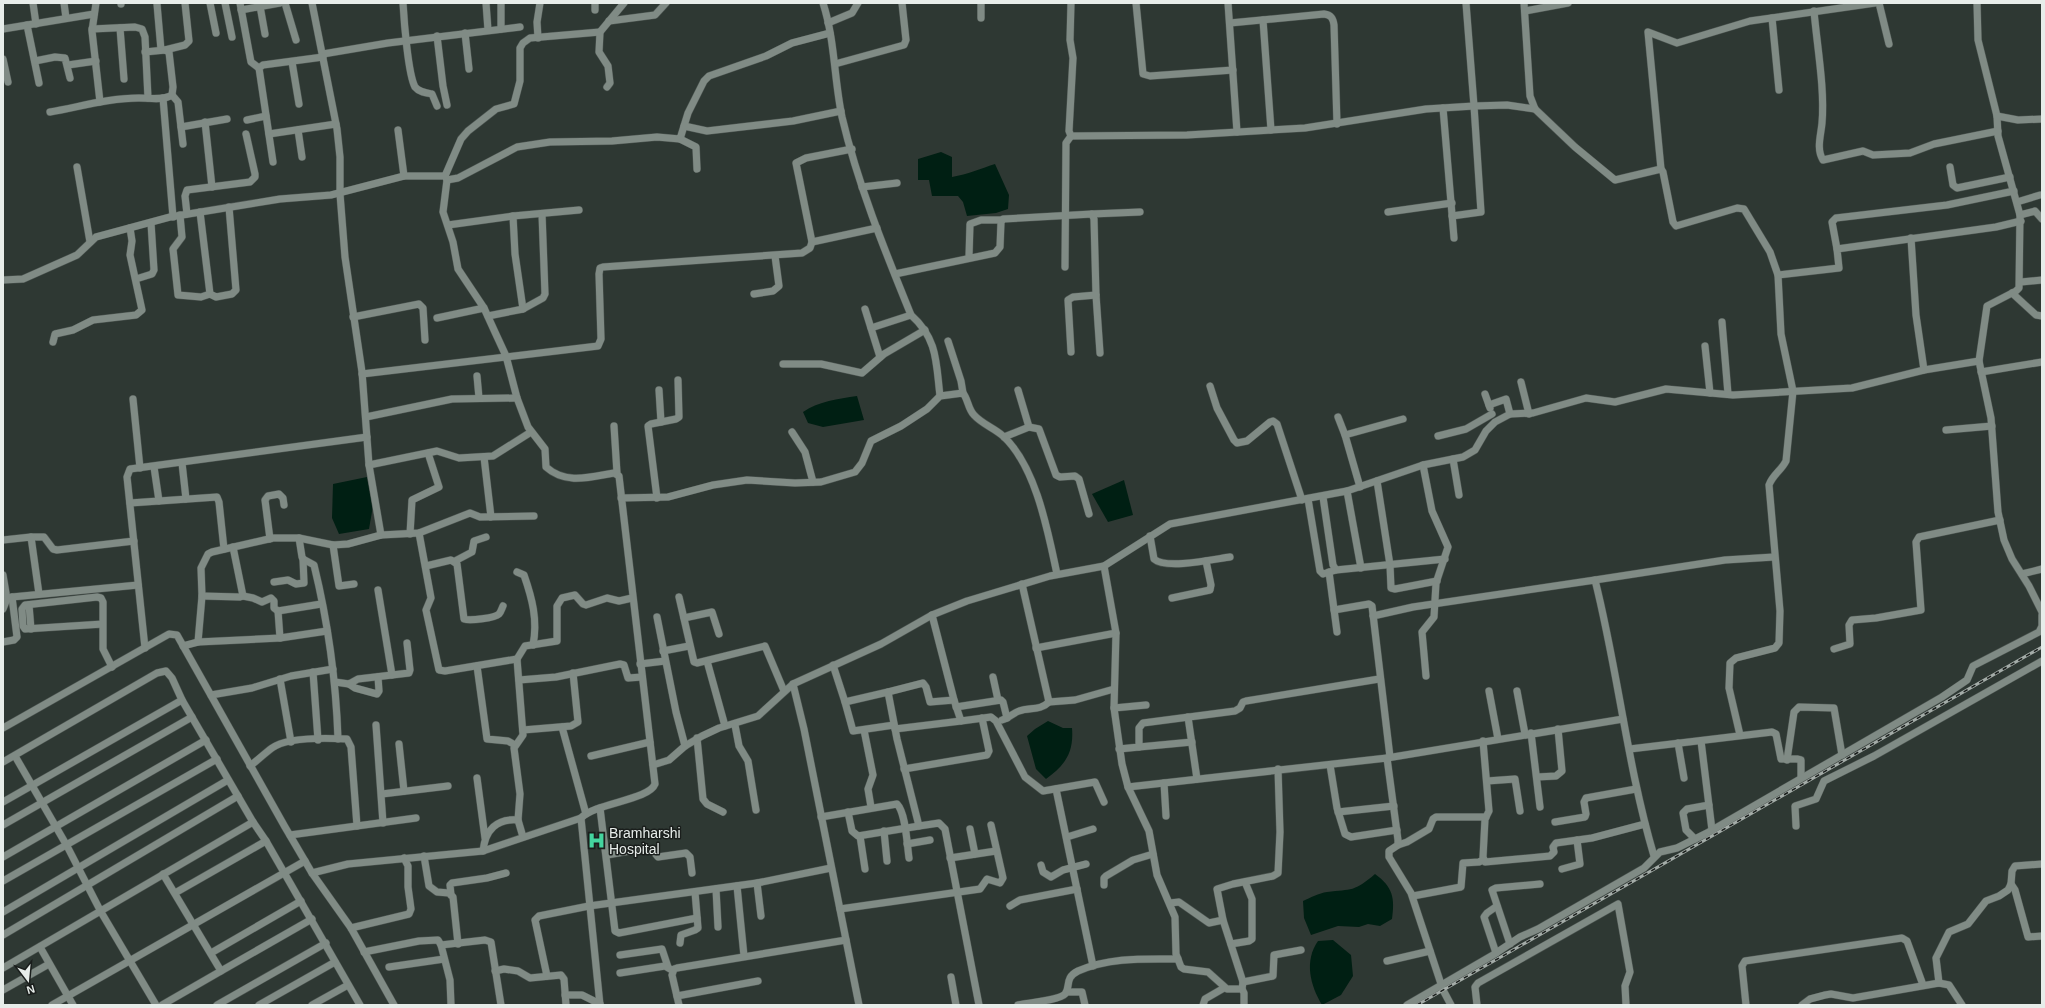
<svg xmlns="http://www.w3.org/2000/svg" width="2045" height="1008" font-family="Arial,sans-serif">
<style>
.water{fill:#001f13}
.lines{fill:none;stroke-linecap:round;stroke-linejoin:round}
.minor-casing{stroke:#4c5551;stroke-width:8}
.minor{stroke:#808b85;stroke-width:7}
.rail-casing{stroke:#a4aca8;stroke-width:3}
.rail{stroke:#1a1e1c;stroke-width:1.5;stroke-dasharray:4.5;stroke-linecap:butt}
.labels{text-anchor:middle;stroke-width:3;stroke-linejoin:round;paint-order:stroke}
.poi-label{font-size:14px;fill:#e7edea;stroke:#1a1e1c;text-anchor:start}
</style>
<rect width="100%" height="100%" fill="#2e3833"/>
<g class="water">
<path d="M941 152 952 157V177C968 174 980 169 995 164L1009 195 1008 209 996 213 967 216 963 202 958 196H932L929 180H918V159Z"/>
<path d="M857 396 864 420 823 427 808 423 803 412C819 401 838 399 857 396Z"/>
<path d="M367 477 373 506 369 529 339 534 332 518 333 484Z"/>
<path d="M1124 480 1133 515 1108 522 1092 494Z"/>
<path d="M1048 721 1063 728H1072C1074 753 1065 765 1046 779L1036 769 1027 736 1035 729Z"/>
<path d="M1375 874C1393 887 1395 898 1392 919L1380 926 1368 924 1359 927 1338 926 1311 935 1304 918 1303 901C1310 898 1319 893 1327 892 1352 889 1354 892 1375 874Z"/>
<path d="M1333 940 1351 955 1353 976 1341 995 1322 1005C1310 985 1304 961 1318 941Z"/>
</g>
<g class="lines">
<defs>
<g id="minor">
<path d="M33 3 36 24"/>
<path d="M64 3 66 18"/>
<path d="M96 3 92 31 100 102"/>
<path d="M210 3 216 33"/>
<path d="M225 3 232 37"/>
<path d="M240 3 250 57 251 62 259 68"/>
<path d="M285 3 296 40"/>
<path d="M312 3 337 129 340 157V194L345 257 362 372 369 465 381 535"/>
<path d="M403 3C404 20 408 74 415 87 419 92 426 93 432 94L437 106"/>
<path d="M486 3 488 30"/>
<path d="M595 3V10"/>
<path d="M823 3C835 40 834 79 842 117 858 185 885 251 911 315 938 339 936 363 940 396"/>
<path d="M981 3V18"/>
<path d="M1071 3 1070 40 1073 58 1069 131 1071 136 1187 135 1305 128 1426 109 1474 106 1481 212 1452 216"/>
<path d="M1136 3 1143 74 1150 76 1233 70"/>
<path d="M1228 3 1237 132"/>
<path d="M1466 3 1474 106 1507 105 1535 109"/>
<path d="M1524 3 1530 96 1535 109 1575 147 1615 180 1661 169 1663 172 1673 222 1676 226 1737 208 1744 209 1770 252 1778 275 1781 334 1793 391 1786 461C1781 471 1773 474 1769 485L1780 611 1779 643 1775 648 1736 658 1730 663 1729 688 1740 735"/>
<path d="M1879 3 1889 44"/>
<path d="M1977 3 1978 40 1997 116 1998 136 2020 215 2019 288 2016 291 1987 306 1979 361 1991 418 1998 512 2004 540 2012 559 2029 586 2042 612"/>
<path d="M121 4V3"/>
<path d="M157 4 161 50"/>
<path d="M260 6 265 34"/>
<path d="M241 10 280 3"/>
<path d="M1525 11 1568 3"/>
<path d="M1814 11C1817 46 1825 89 1822 123 1821 135 1816 149 1823 160L1863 151 1873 155 1910 153 1934 144 1998 131"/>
<path d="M1772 18 1779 90"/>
<path d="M1263 20 1271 130"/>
<path d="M609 21 655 15 666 3"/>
<path d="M828 23 852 13 858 3"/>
<path d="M1230 23 1324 14C1331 15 1333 18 1334 25L1337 124"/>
<path d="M27 25 39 83"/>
<path d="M120 28 124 79"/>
<path d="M3 29 94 14"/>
<path d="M92 29 135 27 142 29 145 37 148 98"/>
<path d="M501 29V3"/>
<path d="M465 33 469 69"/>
<path d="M437 36 443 86 447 105"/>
<path d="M538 38 537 22 540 3"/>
<path d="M165 50 185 45 189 41 185 3"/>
<path d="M323 54 388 43 520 27"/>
<path d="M3 59 8 82"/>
<path d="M35 61 55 57 65 58 70 78"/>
<path d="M292 62 299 104"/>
<path d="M835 64 904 45 906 40 902 3"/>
<path d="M68 65 96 61"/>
<path d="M607 87 610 83 608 66 599 52 600 32 624 3"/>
<path d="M172 95 178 102 183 144"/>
<path d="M163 98 173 217"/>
<path d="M1443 108 1454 238"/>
<path d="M50 112C79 107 109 98 139 98 149 98 163 101 172 95L173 87 169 52 165 50 145 52"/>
<path d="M1997 116 2018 120 2042 119"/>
<path d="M247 120 266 116"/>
<path d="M205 122 212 187"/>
<path d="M684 126 707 131 793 121 841 111"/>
<path d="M181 127 227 119"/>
<path d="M298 130 302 157"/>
<path d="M398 130 404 176"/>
<path d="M269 134 336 124"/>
<path d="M680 139 696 147 697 169"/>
<path d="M273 162 259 68 263 65 323 57"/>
<path d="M77 167 90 242"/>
<path d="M1950 167 1953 185 1957 188 2010 177"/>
<path d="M1661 169 1648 32 1677 43 1750 21 1875 3"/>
<path d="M445 176 461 139 468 131 496 109 514 104 520 81V48L523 43 530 38 600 32"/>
<path d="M447 180 458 178 517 147 550 142 612 141 657 137 680 139 688 113 704 81 709 76 766 56 792 43 830 33"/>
<path d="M862 187 897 183"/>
<path d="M2017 202 2040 195"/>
<path d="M200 212 210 294 216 297 232 294 236 290 229 207"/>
<path d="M1388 212 1452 203"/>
<path d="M187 214 185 196 187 190 250 182 255 177V174L246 134"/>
<path d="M1092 214 1140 212"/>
<path d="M180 215 182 237 173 249 178 295 201 297 210 294"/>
<path d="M2020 215 2035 211 2042 219"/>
<path d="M513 216 515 254 523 309"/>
<path d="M448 225 513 216 579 210"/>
<path d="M1911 238 1916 315 1924 370"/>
<path d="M812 242 877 228"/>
<path d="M1837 249 1832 222 1836 218 1947 205 2014 191"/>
<path d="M971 257 969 256 970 224 981 220H1002"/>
<path d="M1065 267 1066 143 1071 136"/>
<path d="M895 274 995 253 1000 247 1001 222 1003 219 1092 214 1094 219 1096 295 1100 353"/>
<path d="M1778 275 1839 268 1837 249 1996 227 2021 221"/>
<path d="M136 279 152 274 154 270 151 223"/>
<path d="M3 280 23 279 77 255 96 237 170 217 280 199 331 195 404 176H445L447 180 443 212 453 242 458 269 484 308 494 330 506 356 517 398 528 427 545 449 546 467C566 485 590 477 614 473L619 476 655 784C649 800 595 803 581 818L600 1005"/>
<path d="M2021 282 2042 280"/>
<path d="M2012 293 2036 315 2042 316"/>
<path d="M754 294 773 291 779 286 775 256"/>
<path d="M865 309 880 357"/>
<path d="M488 316 523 309 543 298 545 294 542 214"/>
<path d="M353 317 419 304 423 308 425 340"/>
<path d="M437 318 484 308"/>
<path d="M1722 322 1728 394"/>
<path d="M871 328 911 315"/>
<path d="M948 341 961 381 963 393"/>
<path d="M53 342 55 334 73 330 93 320 136 315 142 310 130 255 132 241 130 228"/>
<path d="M1705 346 1710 393"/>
<path d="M1071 352 1068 300 1073 297 1096 295"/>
<path d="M783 364H821L862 373 884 354 925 330"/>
<path d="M1981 372 2042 362"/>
<path d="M362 374 598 346 601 339 599 274 600 268 603 267 802 253 810 248 812 242 796 163 806 158 852 149"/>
<path d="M477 376 479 398"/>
<path d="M1521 382 1529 414"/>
<path d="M1210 386 1217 408 1234 440 1237 443 1247 441 1270 422 1273 421 1277 424 1302 500"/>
<path d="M659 390 661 422"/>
<path d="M1018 390 1029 427"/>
<path d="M1485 394 1490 408"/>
<path d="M133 399 140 468"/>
<path d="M1489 405 1506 399 1510 414"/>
<path d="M366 417 452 399 517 398"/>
<path d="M1338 417 1345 435 1360 487"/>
<path d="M614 426 617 473"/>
<path d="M1946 430 1992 426"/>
<path d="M792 432 805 452 813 482"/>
<path d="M1345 435 1403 419"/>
<path d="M1438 436 1466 429 1492 414"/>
<path d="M1004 437 1029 427 1039 429 1056 475 1060 477 1075 476 1079 479 1089 514"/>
<path d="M484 457 491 517"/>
<path d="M1453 459 1459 495"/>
<path d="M182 463 186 499"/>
<path d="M369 465 437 451 459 458 493 456 531 432"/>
<path d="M1423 465 1432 511 1448 547 1436 583 1434 617 1422 632 1426 676"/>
<path d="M154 467 159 501"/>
<path d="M1377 481 1390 565 1391 588 1395 589 1437 581"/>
<path d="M1347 491 1361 568"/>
<path d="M1323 497 1333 565 1336 570 1445 559"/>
<path d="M621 498 668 497 713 485 747 480 795 483 821 482 855 472 862 463 871 441 901 426 927 409 940 396 963 393C968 399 968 409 974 415 982 424 994 428 1003 436 1036 466 1048 532 1057 574"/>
<path d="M657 498 648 426 651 424 676 419 679 417 678 380"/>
<path d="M1308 499 1320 571 1323 574 1336 570"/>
<path d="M130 503 217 497 219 502 224 549"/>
<path d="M419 533 431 598 426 610 439 670 445 671 517 659"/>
<path d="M410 534 412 500 439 487 428 453"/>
<path d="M1150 536 1154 559C1166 570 1215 559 1230 557"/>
<path d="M31 537H44L53 549 57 550 134 541"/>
<path d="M299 538 302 557 303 559 314 565C328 622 336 680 338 739"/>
<path d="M270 539 265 500 268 496 279 494 283 498 284 505"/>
<path d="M3 540 31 537 39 594"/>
<path d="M333 545 339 586 354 584"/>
<path d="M455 561 472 552 474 541 486 537"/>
<path d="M426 566 451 560 457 564 464 619C470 621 495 618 499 614 501 612 502 608 503 606"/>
<path d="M1104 566 1116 633 1114 708 1122 764 1128 787 1149 831 1157 875 1175 917 1176 954 1181 967 1184 969 1208 972 1227 989H1242L1244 993V1005"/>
<path d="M517 572 524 575C532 598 538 620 533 645"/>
<path d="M1329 572 1337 632"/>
<path d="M2022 574 2042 569"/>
<path d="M3 575 7 599"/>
<path d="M1595 580 1725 560 1774 557"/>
<path d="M274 582 288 580 296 584 304 583 303 559"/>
<path d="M1022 584 1049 702 1075 700 1114 689"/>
<path d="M378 590 392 675"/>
<path d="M202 596 240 597 243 596 233 547"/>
<path d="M243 596 253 598 262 602 271 598 274 601V608L278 611"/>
<path d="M679 597 694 662 697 663 765 646 784 691"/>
<path d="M1172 598 1210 590 1211 585 1206 561"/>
<path d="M29 605 31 629"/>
<path d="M3 609 7 599 12 597 138 585"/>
<path d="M1334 610 1369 604 1372 606 1390 757"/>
<path d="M932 615 954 700"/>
<path d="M1373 616 1413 607 1595 580C1618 671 1627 765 1654 856"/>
<path d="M657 617 676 712 685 746"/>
<path d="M684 618 712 612 719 634"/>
<path d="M103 624 25 629 23 626 22 609 25 605 97 597 101 598 103 602V649L112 667"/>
<path d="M280 638 278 611 321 604"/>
<path d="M3 642 14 640 17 637 12 597"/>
<path d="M198 642 202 596 201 568 208 554 212 552 273 538H299L333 545 348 544 381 535 419 533 470 513 480 517 534 516"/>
<path d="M183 646 198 642 280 638 327 631"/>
<path d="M145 648 127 477 130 469 367 437"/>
<path d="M1036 648 1116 633"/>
<path d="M1834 649 1850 644 1849 625 1852 620 1876 618 1921 610 1916 542 1919 537 2000 520"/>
<path d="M663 651 689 646"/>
<path d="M707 661 725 726"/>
<path d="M640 664 665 661"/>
<path d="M833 665 845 702 888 692 897 739 919 826 939 823 945 829 979 1005"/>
<path d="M477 666 487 739 508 741 515 745"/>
<path d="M313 672 318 740"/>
<path d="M993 677 998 700"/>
<path d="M280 679 291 742"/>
<path d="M519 680 556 677 620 664 624 665 628 678 642 677"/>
<path d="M335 682 349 684 358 679 409 673 410 670 407 643"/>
<path d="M349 684 355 688 377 694 379 691 378 677"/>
<path d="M793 684 804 729 859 1005"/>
<path d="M1489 691 1498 739"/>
<path d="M1517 691 1525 734"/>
<path d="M888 692 923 683 926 687 930 702 954 700 961 721 991 717 996 721 1025 777 1043 791 1095 782 1104 802"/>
<path d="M211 695 252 688 291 676 333 669"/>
<path d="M845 702 853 731 894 725"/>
<path d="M956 707 1001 700 1003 702 1007 718"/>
<path d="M1114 708 1146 705"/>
<path d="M1188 717 1197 779"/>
<path d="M1002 720C1009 718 1013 713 1019 711 1030 707 1040 711 1049 702"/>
<path d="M376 725 383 823"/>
<path d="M735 725 739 746 748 761 756 810"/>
<path d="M562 727 586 814"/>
<path d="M3 728 169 634 177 635 285 827 312 873 351 928 394 1005"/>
<path d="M895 729 961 721"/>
<path d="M523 730 571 726 578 722 573 673"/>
<path d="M864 730 873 775 868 789 871 807"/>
<path d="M1531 733 1540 807"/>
<path d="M697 738 703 799 707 804 723 812"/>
<path d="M1483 741 1489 811 1485 819 1483 857 1485 862 1550 856 1554 852 1553 847 1556 843 1592 838 1645 824"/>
<path d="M1701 741 1712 830"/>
<path d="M1678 743 1684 778"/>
<path d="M399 744 404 791"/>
<path d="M1139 747 1192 742"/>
<path d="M1119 749 1139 747V728L1143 723 1235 711 1240 708 1243 702 1246 701 1379 679"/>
<path d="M1630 749 1772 732 1776 734 1781 759H1797L1801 760V778"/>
<path d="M15 756 67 846 101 912 156 1005"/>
<path d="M591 756 650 742"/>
<path d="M1387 758 1623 719"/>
<path d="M1787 760 1794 712 1799 707 1834 708 1842 755"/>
<path d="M3 762 157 673 166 671 172 678 182 700 253 822 266 841 360 1005"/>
<path d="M653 765 669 760 685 746 702 736 719 728 758 716 793 684 881 644 932 615 967 601 1050 576 1104 566 1170 524 1347 491 1423 465 1463 457 1475 450 1486 431 1495 422 1510 414 1533 413 1586 398 1615 402 1666 389 1733 395 1852 388 1924 370 1979 361"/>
<path d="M1330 765 1337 808 1345 834 1351 837 1397 830"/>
<path d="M250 766C258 760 265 753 272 748 287 737 328 738 347 739L351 747 357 826"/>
<path d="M904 769 987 755 989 751 982 718"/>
<path d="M1537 777 1556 776 1562 771 1558 729"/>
<path d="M477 778 485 838"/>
<path d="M1487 781 1515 779 1520 811"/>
<path d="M1164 783 1166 816"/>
<path d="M1128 787 1387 758 1398 840V845L1389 851V857L1411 893 1443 990 1451 1005"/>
<path d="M1056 789 1093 966"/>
<path d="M382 794 448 786"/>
<path d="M3 802 182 700"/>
<path d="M600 808 615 931 619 933 697 918"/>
<path d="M848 812 852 831 858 836 919 826"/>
<path d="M1338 812 1394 806"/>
<path d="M821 817 897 804C906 813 907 845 909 858"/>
<path d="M1555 822 1585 817 1586 814 1584 802 1586 798 1636 789"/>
<path d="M3 825 192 717"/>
<path d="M1796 826 1795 806 1816 799 1824 781 1874 756 2042 661"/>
<path d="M970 829 975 854"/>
<path d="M884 831 887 861"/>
<path d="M290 835 416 818"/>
<path d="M860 836 865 869"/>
<path d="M523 837 518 820 520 794 514 748 523 735 517 659 525 646 557 641V606L562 598 575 595 583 604 586 605 607 598 619 601 632 598"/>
<path d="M1067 837 1093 829"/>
<path d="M1695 839 1686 830 1683 813 1687 809 1709 805"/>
<path d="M907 844 930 840"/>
<path d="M1398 845 1407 842 1429 829 1433 819 1436 817H1486"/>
<path d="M483 851C485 830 497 818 518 820"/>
<path d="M607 855 647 848 653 851 658 857 686 853 690 857 692 873"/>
<path d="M424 856 429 886 437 892 449 893 453 897 458 944"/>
<path d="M3 857 206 740"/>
<path d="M950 858 996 851"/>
<path d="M1041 865 1043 872 1051 877 1063 870 1086 864"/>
<path d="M1562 869 1580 864 1577 840"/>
<path d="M312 873 348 864 483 851 581 818"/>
<path d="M3 881 217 759"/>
<path d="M757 883 761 916"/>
<path d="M2011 884 2015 890 2028 937 2042 936"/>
<path d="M1104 885V878L1106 876 1133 860 1153 854"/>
<path d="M737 886 744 956"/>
<path d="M716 889 718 927"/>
<path d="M175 893 266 841"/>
<path d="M451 895 450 885 452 883 487 878 506 873"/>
<path d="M1413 896 1461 887 1463 863 1479 862 1483 860"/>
<path d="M1170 903 1179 902 1209 923 1223 920"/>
<path d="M1010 906 1020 900 1077 889"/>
<path d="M840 909 980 889 987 879 1000 883 1003 878 991 825"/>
<path d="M3 912 228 780"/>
<path d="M351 928 409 914 411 909 408 887V866L404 858"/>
<path d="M3 935 238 796"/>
<path d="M680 943 681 935 695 930 698 928 695 892"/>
<path d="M1231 944 1249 941 1252 939V899L1245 882"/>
<path d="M1510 944 1492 890 1496 888 1540 884"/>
<path d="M441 945 485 940 491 942 501 1005"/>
<path d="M40 947 73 1005"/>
<path d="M364 952 419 941 438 940 441 945 450 980 451 1005"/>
<path d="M211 953 301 901"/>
<path d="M1496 953 1484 917 1487 913 1497 906"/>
<path d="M620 955 662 949 668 967"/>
<path d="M1387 961 1430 951"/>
<path d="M389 967 444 959"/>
<path d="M3 968 253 822"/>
<path d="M221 971 312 919"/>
<path d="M495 971 504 969 518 971 530 978 561 975 564 979 566 1005"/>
<path d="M620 973 665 966 670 969"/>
<path d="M547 976 535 920 539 916 589 906 757 883 831 868"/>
<path d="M951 977 956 1005"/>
<path d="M1243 982 1273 976 1274 955 1301 950"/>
<path d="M1939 983 1936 958 1949 932 1968 924 1986 901 1999 896 2008 890 2011 884 2012 871 2015 866 2042 864"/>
<path d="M1242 989 1243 982 1223 920 1217 889 1233 884 1273 876 1278 873 1280 832 1278 769"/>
<path d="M3 990 49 964"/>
<path d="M1067 992H1082L1085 1005"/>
<path d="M565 995H582L600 1004"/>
<path d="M677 996 758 981"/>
<path d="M52 1005 305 861"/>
<path d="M162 1005 221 971 163 874"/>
<path d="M217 1005 326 943"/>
<path d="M259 1005 335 962"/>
<path d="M312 1005 348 985"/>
<path d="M679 1005 672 975 674 969 677 968 846 940"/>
<path d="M1018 1005C1027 1003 1060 1000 1065 994 1071 987 1064 978 1078 971 1110 957 1144 959 1178 959"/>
<path d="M1203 1005 1205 999 1224 988"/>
<path d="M1407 1005 1493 955 1520 937 1538 929 1644 868 1660 852 1677 848 1707 833 1942 697 1967 680 1973 666 2039 632 2042 626V615"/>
<path d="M1477 1005 1475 987 1478 983 1618 904 1630 972 1625 986 1626 1005"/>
<path d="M1746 1005 1742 966 1745 961 1902 938 1907 941 1923 985"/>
<path d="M1802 1005 1810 999 1825 995 1831 994 1853 998 1939 983 1949 985 1962 1005"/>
</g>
</defs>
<use href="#minor" class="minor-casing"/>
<use href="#minor" class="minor"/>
<defs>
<path id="rail" d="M1417 1005 2042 647"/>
</defs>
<use href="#rail" class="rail-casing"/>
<use href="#rail" class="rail"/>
</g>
<defs>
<symbol id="hospital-bare" viewBox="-9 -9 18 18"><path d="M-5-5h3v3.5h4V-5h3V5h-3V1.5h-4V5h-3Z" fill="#44d49f" stroke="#1a1e1c" stroke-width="2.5" paint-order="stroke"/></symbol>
</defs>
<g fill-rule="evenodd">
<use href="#hospital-bare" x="584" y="828" width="25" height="25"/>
</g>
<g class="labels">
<g class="poi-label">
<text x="609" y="838">Bramharshi<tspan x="609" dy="16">Hospital</tspan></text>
</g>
</g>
<rect width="2045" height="1008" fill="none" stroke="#e7edea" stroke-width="8"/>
<g transform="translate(28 980) rotate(164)" stroke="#1a1e1c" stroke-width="3" paint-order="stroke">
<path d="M0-3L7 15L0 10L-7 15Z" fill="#e7edea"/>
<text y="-6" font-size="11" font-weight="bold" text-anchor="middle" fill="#e7edea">N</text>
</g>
</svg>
